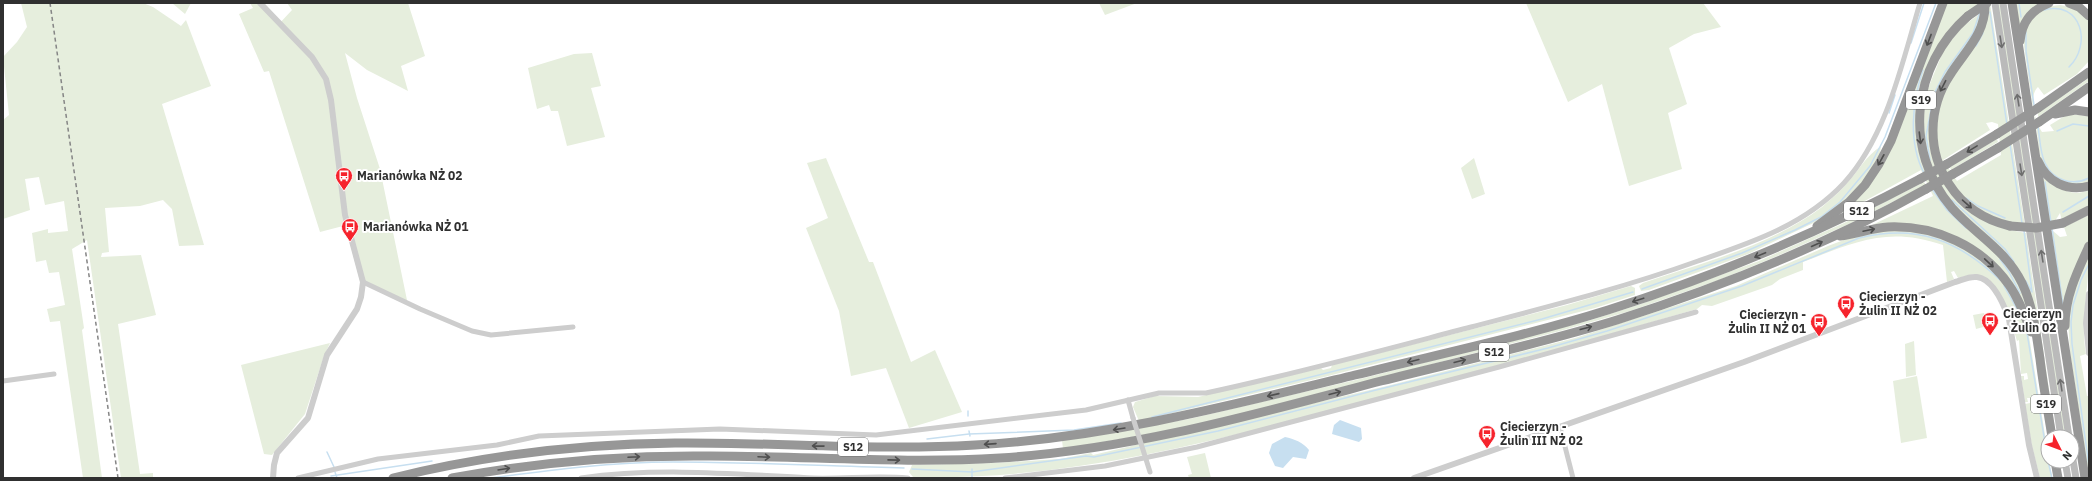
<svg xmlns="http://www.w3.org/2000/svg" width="2092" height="481" font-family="'IBM Plex Sans',sans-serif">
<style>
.green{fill:#e6eedd;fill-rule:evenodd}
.water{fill:#c7dff0}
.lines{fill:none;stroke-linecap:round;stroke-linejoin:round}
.stream{stroke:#c7dff0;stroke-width:1.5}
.minor{stroke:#cdcdcd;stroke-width:5}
.tertiary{stroke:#cdcdcd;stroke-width:6}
.secondary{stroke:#bababa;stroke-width:7}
.motorway{stroke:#979797;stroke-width:9}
.rail{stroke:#858585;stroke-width:1.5;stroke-dasharray:4 3;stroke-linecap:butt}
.minor-bridge{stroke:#cdcdcd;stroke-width:5}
.motorway-bridge{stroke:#979797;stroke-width:9}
.oneway{stroke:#4f4f4f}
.oneway2{stroke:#6e6e6e}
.labels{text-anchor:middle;stroke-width:4;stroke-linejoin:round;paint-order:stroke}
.shield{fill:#fff;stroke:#6e6e6e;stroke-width:1}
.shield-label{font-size:11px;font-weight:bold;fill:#303030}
.poi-label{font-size:12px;font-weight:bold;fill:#303030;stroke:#fff;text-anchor:start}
</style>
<rect width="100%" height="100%" fill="#fff"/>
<g class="green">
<path d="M21 3H143L153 7 181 26 186 20 211 86 162 104 204 245 179 246 172 209 163 200 140 206 105 208 109 252 102 253 101 257 141 255 156 315 118 324 140 474 153 473V478H121L87 240 72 249 84 328 82 330 102 478H83L60 321 50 322 47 309 65 305 59 272 49 273 46 260 36 262 32 233 48 229V233L68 231 64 201 45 205 39 177 25 179 30 210 3 219V120L9 115 3 57 17 42 27 27Z"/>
<path d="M172 3H191L185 14Z"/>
<path d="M250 3H264L273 13 278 25 292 10 287 3H408L425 56 401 66 408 91 367 70 345 53 357 98 380 169 408 305 360 281 346 228 343 226 320 232 269 71 264 72 239 14 253 8Z"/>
<path d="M1099 3H1137L1105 15Z"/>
<path d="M1526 3H1703L1721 27 1694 34 1669 48 1687 104 1668 113 1682 169 1629 186 1602 84 1568 102Z"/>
<path d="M1945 3H1979L1930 60 1919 88 1916 124 1932 185 1937 196 1950 212 1996 251 2019 284 2029 311 2013 287 1953 236 1870 226 1933 196 1921 170 1843 213 1842 212 1872 181Z"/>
<path d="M1990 3 2025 226C2005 222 1986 216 1969 203 1946 185 1930 144 1936 115 1945 77 1972 38 1990 3ZM1992 122 1998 124 2001 155 1957 181 1943 160 1990 130 1986 123Z"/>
<path d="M1998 3H2000L2067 437H2064Z"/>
<path d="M2015 3H2040L2019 27Z"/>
<path d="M2060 5C2072 7 2083 11 2089 22V61L2077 74 2044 95 2038 87C2028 96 2035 122 2042 132L2054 131 2050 125 2068 114 2089 116V182C2073 188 2053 181 2044 166 2038 156 2039 144 2037 133 2032 101 2027 70 2023 39 2026 19 2041 6 2060 5Z"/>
<path d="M1982 12V17L1930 121 1951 191 2010 230 2026 233 2056 437H2054L2024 281 1955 207 1936 179 1923 137 1925 96 1944 49 1962 27Z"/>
<path d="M592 53 601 86 591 88 605 137 567 146 558 111H551L549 105 537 109 528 68 574 54Z"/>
<path d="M2089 78V81L2038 117V113Z"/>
<path d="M1997 139 1998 142 1951 170 1950 167Z"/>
<path d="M1881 146 1879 161 1855 192 1824 218 1748 254 1649 290 1641 291 1639 286 1643 283C1702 263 1772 245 1822 207 1831 199 1841 191 1848 182 1860 169 1865 157 1881 146Z"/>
<path d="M826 158 869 262H873L911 362 935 350 962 412 909 428 886 368 851 376 839 311 806 228 828 218 807 163Z"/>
<path d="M1474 158 1485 194 1472 199 1461 168Z"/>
<path d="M2042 178C2060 184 2066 199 2089 190V208L2062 221 2060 213 2055 221 2048 224Z"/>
<path d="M1924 182 1926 185 1851 223 1775 257 1719 280 1630 311 1560 331 1194 426 1063 449 1062 440 1189 419 1364 378 1591 320 1641 304 1759 261 1844 223Z"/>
<path d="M2089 215V242L2064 309 2051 231H2053L2060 237 2067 236 2064 227Z"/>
<path d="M1879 230C1889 230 1901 228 1912 230 1919 231 1926 234 1933 236 1983 251 2015 286 2029 336L2052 478H2040L2032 446 2025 404 2030 403V398H2027L2028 402H2025L2021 376H2024V380L2028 379 2027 373 2021 374 2019 340 2017 341 2006 306 1983 276 1974 274 1958 278 1954 271 1951 272 1954 279 1947 282 1943 245C1887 226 1855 242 1803 262V270L1780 279 1772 285 1712 306 1702 305 1697 309C1578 344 1459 376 1339 408 1200 445 1059 481 913 477L909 472 912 465 994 463 1060 459 1091 453 1093 455 1387 386 1575 338 1736 286 1828 246 1857 235Z"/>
<path d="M2089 254C2089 288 2080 320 2086 354L2080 356 2087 396H2089V478L2070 352 2068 319 2078 277Z"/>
<path d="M1631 286 1635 288V295L1595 308 1324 377 1139 421 1133 407 1135 402 1155 396 1198 397 1321 368 1323 370 1331 368 1332 365 1567 305Z"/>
<path d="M1984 313 1987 326 1976 329 1973 315Z"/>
<path d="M1914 341 1916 375 1906 377 1905 344Z"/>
<path d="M330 343 324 356 305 414 272 455 264 454 241 365Z"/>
<path d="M1917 376 1927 438 1901 443 1893 381Z"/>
<path d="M1205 453 1211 478H1189L1188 475 1192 474 1187 457Z"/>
</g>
<g class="water">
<path d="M1340 420 1361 428 1362 439 1359 442 1332 434 1334 425Z"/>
<path d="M1285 437C1294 439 1303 442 1309 450L1306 459 1293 457 1283 468 1275 466 1269 453 1272 444Z"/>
</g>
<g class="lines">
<g class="stream">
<path d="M2019 3 2021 17"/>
<path d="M2044 10C2082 0 2092 45 2069 67"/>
<path d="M1990 12 2007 125"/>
<path d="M2026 32V51L2034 105"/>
<path d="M1911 43 1924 3"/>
<path d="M1976 46 1983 33"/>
<path d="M1923 70C1912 102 1908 143 1924 173"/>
<path d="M1889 113 1895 95"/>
<path d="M2038 127C2040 138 2040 153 2045 163 2053 181 2073 186 2089 178"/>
<path d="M2057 131 2073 124 2089 126"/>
<path d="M2010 144 2022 223"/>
<path d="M1930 160 1926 136 1934 94 1945 72 1973 33 1980 12"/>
<path d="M2045 182 2051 222"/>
<path d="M1932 189 1947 210 1966 228"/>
<path d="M1966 198 1978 206 2005 218"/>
<path d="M1952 200 2005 249 2014 262"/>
<path d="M2063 212 2089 196"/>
<path d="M2052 228 2063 305"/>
<path d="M2024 231 2032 292 2026 281"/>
<path d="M2000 259 2009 272 2020 293"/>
<path d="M2089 264 2081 280 2073 305 2071 322 2072 344 2089 466"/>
<path d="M2004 286 2017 309"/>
<path d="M1642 289 1742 253 1795 230 1821 217 1840 202 1870 166 1885 137 1936 3"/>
<path d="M2027 333 2048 461"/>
<path d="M968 411V416"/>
<path d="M1152 417 1542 319 1633 292"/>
<path d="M969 431 970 436"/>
<path d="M927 439 969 434 1074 430 1121 423"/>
<path d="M327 452 334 467"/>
<path d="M2048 461 2052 478"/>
<path d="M912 469 972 472 1086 456 1094 457 1218 431 1376 390 1548 348 1607 331 1742 286 1859 238C1917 224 1958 240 2000 280"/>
<path d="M972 469V478"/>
<path d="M335 472 337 478"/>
<path d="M331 476 432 461"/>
<path d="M491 478C551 470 612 462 673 462 750 462 827 466 904 468"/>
</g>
<g class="minor">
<path d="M363 282 420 309 472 331 491 335 573 327"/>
<path d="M3 381 54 374"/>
<path d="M1128 400 1133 418"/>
<path d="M1560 427 1573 478"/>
<path d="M298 478 378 459 497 445 539 436 720 429 876 435 1086 410 1159 393H1206C1295 374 1383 350 1471 327 1547 307 1623 288 1698 261 1751 243 1805 225 1844 183 1887 136 1902 63 1920 3"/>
<path d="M581 478C657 467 737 474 813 478 845 479 876 475 908 478"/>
<path d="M1005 478 1105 466 1197 447 1499 367 1696 312"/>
</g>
<g class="tertiary">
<path d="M260 3 312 57 326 79 331 100 345 215 363 282 361 297 357 309 327 355 308 418 277 453 274 465 273 478"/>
<path d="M2089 294 2086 323 2089 353"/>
<path d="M1414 478 1744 362 1955 282C1962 280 1969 276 1977 277 1993 279 2004 305 2009 319L2029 445 2037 478"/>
</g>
<g class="secondary">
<path d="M1995 3 2061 437"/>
<path d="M2003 3 2069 437"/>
<path d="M2072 454 2076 478"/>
<path d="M2065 461 2068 478"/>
</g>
<g class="motorway">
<path d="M1985 3C1986 34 1965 51 1950 75 1928 108 1927 151 1949 184 1963 206 1985 220 2010 226"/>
<path d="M2012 3 2085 478"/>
<path d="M2069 3 2079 7 2089 16"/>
<path d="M1968 16C1912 65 1902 150 1952 208 1975 234 2006 250 2022 283 2033 306 2036 333 2040 359 2043 385 2048 411 2052 437"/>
<path d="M2020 41C2022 22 2031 10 2049 3"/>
<path d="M2038 108 2089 72"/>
<path d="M2055 114 2075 110 2089 112"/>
<path d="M2039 122 2089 87"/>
<path d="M2038 161C2047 182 2067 192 2089 186"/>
<path d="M1947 164 1997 134"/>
<path d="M1953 174 1998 148"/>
<path d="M2063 223 2089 210"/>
<path d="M1817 226 1849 202 1865 185 1879 164 1891 141 1943 3"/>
<path d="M1840 236C1856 234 1872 228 1888 227 1935 225 1982 246 2009 285 2019 299 2025 316 2031 332"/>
<path d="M2065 326C2065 297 2077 272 2089 246"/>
<path d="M2055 461 2058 478"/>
<path d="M393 478C485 455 580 444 675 443 775 442 875 451 975 445 1105 438 1229 406 1355 375 1439 354 1525 336 1608 310 1716 276 1820 232 1920 179"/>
<path d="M452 478C537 462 624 455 710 456 807 456 903 464 1000 458 1130 450 1256 414 1381 381 1460 361 1540 344 1617 320 1724 286 1828 244 1926 189"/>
</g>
<path class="rail" d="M50 3 118 478"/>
<path class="minor-bridge" d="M1133 418 1150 472"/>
<g class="motorway-bridge">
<path d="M1968 16 1987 3"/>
<path d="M1997 134 2038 108"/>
<path d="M1998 148 2039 122"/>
<path d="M1920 179 1947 164"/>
<path d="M1926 189 1953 174"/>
<path d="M2010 226 2036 228 2063 223"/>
</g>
</g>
<defs><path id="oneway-shaft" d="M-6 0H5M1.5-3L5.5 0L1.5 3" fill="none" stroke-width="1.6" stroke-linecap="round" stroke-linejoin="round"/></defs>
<g class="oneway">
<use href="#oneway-shaft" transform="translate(1929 40) rotate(111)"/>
<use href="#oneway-shaft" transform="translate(1943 86) rotate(117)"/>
<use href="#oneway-shaft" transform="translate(1920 138) rotate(83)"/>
<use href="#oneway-shaft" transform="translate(1972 149) rotate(149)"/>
<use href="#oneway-shaft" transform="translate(1881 160) rotate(119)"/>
<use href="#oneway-shaft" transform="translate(1967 204) rotate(41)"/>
<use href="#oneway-shaft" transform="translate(1869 230) rotate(-12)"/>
<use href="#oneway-shaft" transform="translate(1817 244) rotate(-24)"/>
<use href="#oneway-shaft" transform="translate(1760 255) rotate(157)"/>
<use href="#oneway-shaft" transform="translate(1989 263) rotate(43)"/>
<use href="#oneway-shaft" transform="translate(1638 300) rotate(162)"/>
<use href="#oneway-shaft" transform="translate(1586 328) rotate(-15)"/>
<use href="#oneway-shaft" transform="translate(1413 361) rotate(166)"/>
<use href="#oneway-shaft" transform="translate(1460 361) rotate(-14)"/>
<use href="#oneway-shaft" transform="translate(1335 393) rotate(-14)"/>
<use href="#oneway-shaft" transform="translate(1273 395) rotate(167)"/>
<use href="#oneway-shaft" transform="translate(1119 429) rotate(171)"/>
<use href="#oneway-shaft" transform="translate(990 444) rotate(176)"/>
<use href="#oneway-shaft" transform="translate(818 446) rotate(-179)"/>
<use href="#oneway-shaft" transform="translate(634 457) rotate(-3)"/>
<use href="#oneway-shaft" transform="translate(764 457) rotate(2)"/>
<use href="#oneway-shaft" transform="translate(894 460) rotate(1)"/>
<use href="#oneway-shaft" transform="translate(504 469) rotate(-9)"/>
</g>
<g class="oneway2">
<use href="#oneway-shaft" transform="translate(2001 42) rotate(81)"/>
<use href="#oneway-shaft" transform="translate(2018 100) rotate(-99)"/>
<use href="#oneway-shaft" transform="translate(2021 170) rotate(81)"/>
<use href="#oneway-shaft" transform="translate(2042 256) rotate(-99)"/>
<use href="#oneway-shaft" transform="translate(2061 385) rotate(-99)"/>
</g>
<defs>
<symbol id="bus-pin" viewBox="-11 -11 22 30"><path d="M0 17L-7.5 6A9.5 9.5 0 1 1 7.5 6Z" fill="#f6232c" stroke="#fff"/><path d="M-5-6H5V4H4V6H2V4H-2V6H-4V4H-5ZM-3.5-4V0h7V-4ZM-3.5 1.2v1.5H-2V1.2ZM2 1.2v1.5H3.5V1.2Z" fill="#fff"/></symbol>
</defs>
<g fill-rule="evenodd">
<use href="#bus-pin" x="334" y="166" width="20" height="27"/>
<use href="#bus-pin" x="340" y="217" width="20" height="27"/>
<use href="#bus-pin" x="1836" y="294" width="20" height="27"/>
<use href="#bus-pin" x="1980" y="311" width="20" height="27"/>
<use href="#bus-pin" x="1809" y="312" width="20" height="27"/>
<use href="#bus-pin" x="1477" y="424" width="20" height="27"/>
</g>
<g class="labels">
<g class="shield">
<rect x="1906" y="91" width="30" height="18" rx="3"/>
<rect x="1844" y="202" width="30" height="18" rx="3"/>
<rect x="1479" y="343" width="30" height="18" rx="3"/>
<rect x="2031" y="395" width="30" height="18" rx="3"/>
<rect x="838" y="438" width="30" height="18" rx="3"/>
</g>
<g class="shield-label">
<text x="1921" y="104">S19</text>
<text x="1859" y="215">S12</text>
<text x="1494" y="356">S12</text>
<text x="2046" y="408">S19</text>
<text x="853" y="451">S12</text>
</g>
<g class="poi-label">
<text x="357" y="180">Marianówka NŻ 02</text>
<text x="363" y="231">Marianówka NŻ 01</text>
<text x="1859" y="301">Ciecierzyn -<tspan x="1859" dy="14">Żulin II NŻ 02</tspan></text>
<text x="2003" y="318">Ciecierzyn<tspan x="2003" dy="14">- Żulin 02</tspan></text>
<text x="1806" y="319" text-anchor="end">Ciecierzyn -<tspan x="1806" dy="14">Żulin II NŻ 01</tspan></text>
<text x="1500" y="431">Ciecierzyn -<tspan x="1500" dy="14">Żulin III NŻ 02</tspan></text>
</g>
</g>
<rect width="2092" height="481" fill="none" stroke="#303030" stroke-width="8"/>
<g transform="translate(2060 449) rotate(132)"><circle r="19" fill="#ffffff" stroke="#acacac"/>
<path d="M0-3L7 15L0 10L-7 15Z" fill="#f6232c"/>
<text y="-6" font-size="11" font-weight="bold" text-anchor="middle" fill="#303030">N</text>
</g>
</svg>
